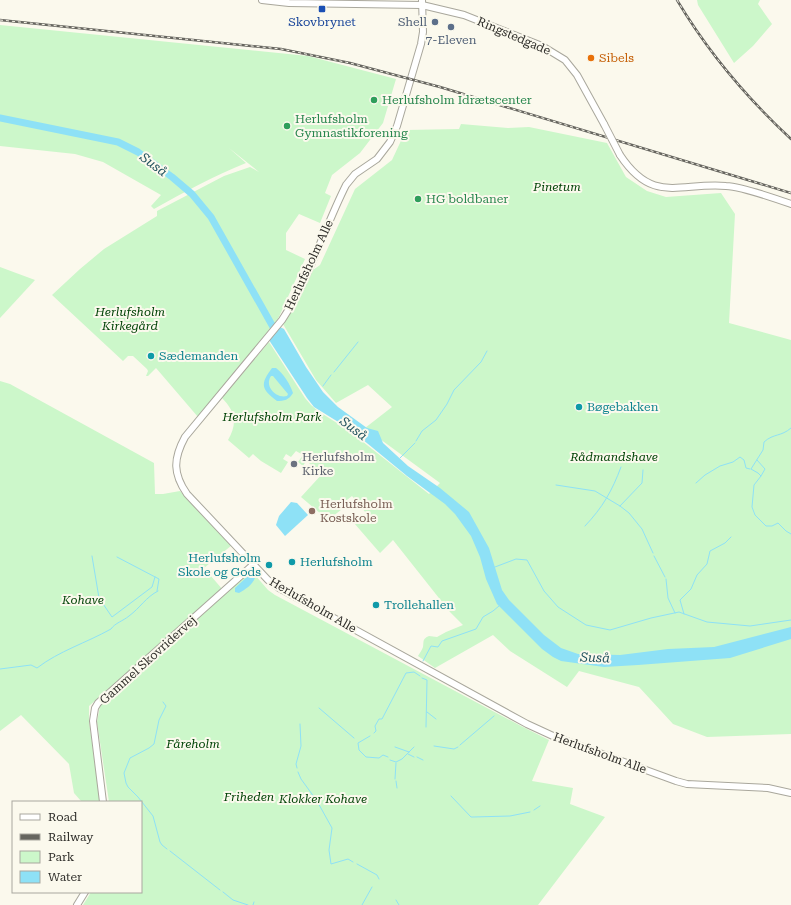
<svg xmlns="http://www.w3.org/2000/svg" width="791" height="905" font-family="'Roboto Serif',serif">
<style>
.green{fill:#ccf7ca}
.water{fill:#8ee1f6;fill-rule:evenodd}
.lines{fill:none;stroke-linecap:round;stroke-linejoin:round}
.stream{stroke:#8ee1f6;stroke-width:1}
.river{stroke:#8ee1f6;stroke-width:7}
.secondary-casing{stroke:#a9a79c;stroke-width:8}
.secondary{stroke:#fff;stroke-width:6}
.rail-casing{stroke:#66655f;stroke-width:2.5}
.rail{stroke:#fbf9ed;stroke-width:1;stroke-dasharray:3;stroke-linecap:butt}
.secondary-bridge-casing{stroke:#a9a79c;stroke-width:8;stroke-linecap:butt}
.secondary-bridge{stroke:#fff;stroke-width:6}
.transit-dot{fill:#1a4fb4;stroke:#fbf9ed;stroke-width:1.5}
.service-dot{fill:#5c6f8a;stroke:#fbf9ed;stroke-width:1.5}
.food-dot{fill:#e8710a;stroke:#fbf9ed;stroke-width:1.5}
.leisure-dot{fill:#2e9e5b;stroke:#fbf9ed;stroke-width:1.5}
.culture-dot{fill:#0f9aa8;stroke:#fbf9ed;stroke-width:1.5}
.worship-dot{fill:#6b7280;stroke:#fbf9ed;stroke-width:1.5}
.education-dot{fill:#8d6e63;stroke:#fbf9ed;stroke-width:1.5}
.labels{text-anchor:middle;stroke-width:4;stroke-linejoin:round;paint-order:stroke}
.transit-label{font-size:12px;fill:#164399;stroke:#fbf9ed}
.service-label{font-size:12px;fill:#4e5e75;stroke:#fbf9ed;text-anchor:end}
.street-label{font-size:12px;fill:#2e2d29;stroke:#fbf9ed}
.food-label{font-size:12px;fill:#c56008;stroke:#fbf9ed;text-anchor:start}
.leisure-label{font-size:12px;fill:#27864d;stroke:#fbf9ed;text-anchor:start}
.park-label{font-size:12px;font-style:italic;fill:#004306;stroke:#fbf9ed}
.culture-label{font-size:12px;fill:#0d838f;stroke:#fbf9ed;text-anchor:start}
.worship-label{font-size:12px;fill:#5b616d;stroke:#fbf9ed;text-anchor:start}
.education-label{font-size:12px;fill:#785e54;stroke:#fbf9ed;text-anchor:start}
.water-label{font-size:13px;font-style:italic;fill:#23535f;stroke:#fbf9ed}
</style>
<rect width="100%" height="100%" fill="#fbf9ed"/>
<g class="green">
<path d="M697 0H760L758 4 772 24 753 46 734 63 698 5Z"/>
<path d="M0 25 308 56 396 79 383 123 360 153 332 175 325 193 331 196 320 223 299 214 286 233V250L305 259 278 319 198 417 156 368 148 376H146L148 371 147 369 133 356H128L123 361 52 295 80 269 104 249 157 216V211L224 176 250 167 259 172 229 148 246 163C214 176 184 192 154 209L151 206 161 195 103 162 75 154 0 146Z"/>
<path d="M461 124 508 128 529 127 607 143 626 177 647 191 666 197 721 193 735 214 729 323 791 340V734L707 737 673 724 639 687 579 671 567 687 510 651 493 635 435 668 418 656C419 654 422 650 423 647 424 641 422 639 429 636L437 637 446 632 463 625 450 612 393 540 380 553 354 523 366 513 352 496 343 503 346 506 328 520 301 497 323 473 306 461 303 466 298 462 303 455 296 451 291 457 286 454 283 459 288 462 281 473 261 461 253 454 249 458 228 440C238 423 235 411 222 398L269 342 305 398 311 405 318 411 348 430 429 494 440 483 365 428 392 407 368 385 336 403 316 380 283 324 298 300 313 270 320 265 355 189 392 160 406 130 459 129Z"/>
<path d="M0 267 35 280 0 318Z"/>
<path d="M0 381 10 384 154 463 155 494H163L180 491 232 545 204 568 223 590 89 706V721L100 802 81 801 74 793 69 764 21 715 0 731Z"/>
<path d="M250 572 255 575 268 590 275 595 521 726 549 740 532 781 573 788 570 804 605 817 538 905H83L91 892H141V802H109L97 722 100 706 105 700Z"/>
</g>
<g class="water">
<path d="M280 327 284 329 306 367 323 392 338 407 367 428 378 431 383 443 408 466 440 488 469 512 489 548 502 590 509 600 544 635 561 648 578 654 620 655 668 649 714 647 791 627V639L730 658 638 665 604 667 561 661 553 657 542 649 497 604 486 579 480 557 471 536 455 514 445 504 407 476 362 439 354 435 348 428 314 407 307 398 269 340Z"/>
<path d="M272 368H276C284 374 290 384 293 393 289 400 284 401 277 401 261 389 260 384 272 368ZM271 376H273L288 394 287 396C276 399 264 386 271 376Z"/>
<path d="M291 502 297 503 308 515 285 536 276 525 279 516Z"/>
<path d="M249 575H251L255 578C252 585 246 589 239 593L235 592V588Z"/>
</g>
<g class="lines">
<g class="stream">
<path d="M334 372 358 342"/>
<path d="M323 386 331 375"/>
<path d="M791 428C781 437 774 433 764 442L763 450 751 469 758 473 761 476 754 485 752 507 755 515 766 526H772L778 523 786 531 791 534"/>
<path d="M416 441 422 431 436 420 447 404 454 390 481 362 487 351"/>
<path d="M400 458 415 443"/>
<path d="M757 460 765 469 761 476"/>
<path d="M696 483 705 475 720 466 733 462 740 457 744 460 746 468 750 469"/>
<path d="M556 485 595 491 620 506 629 513 642 529 653 553"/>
<path d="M620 506 642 483 643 470"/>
<path d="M585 526C603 507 612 491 621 467"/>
<path d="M92 556 99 598 112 617 152 587 155 577"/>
<path d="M654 556 665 577"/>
<path d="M117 557 159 579 157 591"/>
<path d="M495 567 516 559 527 560 544 591 558 607 586 625 610 630 651 618 679 612 707 622 750 626 791 620"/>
<path d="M666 579 668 598 675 613"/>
<path d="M684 614 680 600 691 589 697 575 707 564 710 551 725 543 731 537"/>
<path d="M423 661 431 646 438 647 442 641 476 629 483 617 493 611 499 606"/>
<path d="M0 669 31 665 37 668C59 651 86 643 111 629 115 623 123 621 129 616 140 608 146 597 158 591"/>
<path d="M422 678 427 680 426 727"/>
<path d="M163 702 166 706 159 720 154 744 149 748 130 758 124 773 126 783 128 787 138 797 153 816 160 842 162 845 167 849"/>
<path d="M319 708 354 738"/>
<path d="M427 712 436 719"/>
<path d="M374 733 376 731 375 726 379 719H382L406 673 414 672 420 676"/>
<path d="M370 736 358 743 359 750 366 757 379 758 383 755 388 757"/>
<path d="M460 745 494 716"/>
<path d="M434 746 454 749 458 747"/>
<path d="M395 747 409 752"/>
<path d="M408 754 414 757"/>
<path d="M417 757 423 760"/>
<path d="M390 760 396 762 402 759 414 747"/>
<path d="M297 768 296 764 301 746 300 724"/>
<path d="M298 772 301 779 317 801 332 828 329 850 331 864 348 859 353 862"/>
<path d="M395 779 396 763"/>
<path d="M396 781 397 788"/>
<path d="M451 796 471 817H473L510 816 530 812"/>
<path d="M534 810 540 806"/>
<path d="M170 851 220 890"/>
<path d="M357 864 377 875 379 879"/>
<path d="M223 892 233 900 248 905"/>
<path d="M396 900 399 905"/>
<path d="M253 905 254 902"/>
<path d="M362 905 372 887"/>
</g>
<path class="river" d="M0 118 118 142 138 152 172 177 192 194 211 217 277 334"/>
<defs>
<g id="secondary">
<path d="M262 0 289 3 422 5 464 15 542 46 565 60 577 75 604 124"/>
<path d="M422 0 423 32 421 44 397 126 390 142 377 159 355 174 346 185C324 229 309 279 282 320L185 437C173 459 173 474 187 494L268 580 279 588 527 724 553 736 676 781 687 784 768 788 791 793"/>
<path d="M620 155C653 205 680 182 726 186 743 187 774 198 791 204"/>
<path d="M103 802 93 721 95 708 98 703 254 564"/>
<path d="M77 905 85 892"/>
</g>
</defs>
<use href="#secondary" class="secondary-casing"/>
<use href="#secondary" class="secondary"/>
<defs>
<g id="rail">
<path d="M677 0C708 52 747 98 791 139"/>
<path d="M0 20 281 49 350 63 440 87 791 193"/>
</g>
</defs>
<use href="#rail" class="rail-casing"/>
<use href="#rail" class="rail"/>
<defs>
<path id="secondary-bridge" d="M604 124 620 155"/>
</defs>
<use href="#secondary-bridge" class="secondary-bridge-casing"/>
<use href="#secondary-bridge" class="secondary-bridge"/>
</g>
<rect class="transit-dot" x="318" y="5" width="8" height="8" rx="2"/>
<g class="service-dot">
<circle cx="435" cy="22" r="4"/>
<circle cx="451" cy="27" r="4"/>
</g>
<circle class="food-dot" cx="591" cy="58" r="4"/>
<g class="leisure-dot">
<circle cx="374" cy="100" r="4"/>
<circle cx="287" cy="126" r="4"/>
<circle cx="418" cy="199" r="4"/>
</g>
<g class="culture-dot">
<circle cx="151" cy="356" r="4"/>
<circle cx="579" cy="407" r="4"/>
<circle cx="292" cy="562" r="4"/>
<circle cx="269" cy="565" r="4"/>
<circle cx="376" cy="605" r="4"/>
</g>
<circle class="worship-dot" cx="294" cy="464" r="4"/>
<circle class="education-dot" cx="312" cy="511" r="4"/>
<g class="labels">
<g class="transit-label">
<text x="322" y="26">Skovbrynet</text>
</g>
<g class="service-label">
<text x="427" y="26">Shell</text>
<text x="451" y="44" text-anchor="middle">7-Eleven</text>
</g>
<g class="street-label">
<text transform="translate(514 36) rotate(23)" y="4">Ringstedgade</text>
<text transform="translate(309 265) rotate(-65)" y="4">Herlufsholm Alle</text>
<text transform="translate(313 605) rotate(30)" y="4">Herlufsholm Alle</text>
<text transform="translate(148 660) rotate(-42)" y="4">Gammel Skovridervej</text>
<text transform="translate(600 753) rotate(20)" y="4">Herlufsholm Alle</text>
</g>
<g class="food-label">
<text x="599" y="62">Sibels</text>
</g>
<g class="leisure-label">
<text x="382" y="104">Herlufsholm Idrætscenter</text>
<text x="295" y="123">Herlufsholm<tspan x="295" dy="14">Gymnastikforening</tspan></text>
<text x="426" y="203">HG boldbaner</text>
</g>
<g class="park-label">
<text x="557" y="191">Pinetum</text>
<text x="130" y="316">Herlufsholm<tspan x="130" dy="14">Kirkegård</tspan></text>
<text x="272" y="421">Herlufsholm Park</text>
<text x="614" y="461">Rådmandshave</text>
<text x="83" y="604">Kohave</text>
<text x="193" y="748">Fåreholm</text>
<text x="249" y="801">Friheden</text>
<text x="323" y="803">Klokker Kohave</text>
</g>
<g class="culture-label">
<text x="159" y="360">Sædemanden</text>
<text x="587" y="411">Bøgebakken</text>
<text x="261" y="562" text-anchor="end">Herlufsholm<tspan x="261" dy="14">Skole og Gods</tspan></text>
<text x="300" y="566">Herlufsholm</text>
<text x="384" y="609">Trollehallen</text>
</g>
<g class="worship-label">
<text x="302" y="461">Herlufsholm<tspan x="302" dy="14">Kirke</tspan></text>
</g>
<g class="education-label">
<text x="320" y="508">Herlufsholm<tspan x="320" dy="14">Kostskole</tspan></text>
</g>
<g class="water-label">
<text transform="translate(154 164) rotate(37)" y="5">Suså</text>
<text transform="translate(354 428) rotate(37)" y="5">Suså</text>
<text transform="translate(595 657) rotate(2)" y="5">Suså</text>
</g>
</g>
<rect x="12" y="801" width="130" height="92" fill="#fbf9ed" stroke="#a9a79f"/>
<rect x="20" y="814" width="20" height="6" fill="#ffffff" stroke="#a9a79f"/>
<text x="48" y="821" font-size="12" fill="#2e2d29">Road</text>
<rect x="20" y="834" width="20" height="6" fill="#66655f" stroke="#a9a79f"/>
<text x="48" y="841" font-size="12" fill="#2e2d29">Railway</text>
<rect x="20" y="851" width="20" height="12" fill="#ccf7ca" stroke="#a9a79f"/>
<text x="48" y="861" font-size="12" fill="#2e2d29">Park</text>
<rect x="20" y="871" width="20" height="12" fill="#8ee1f6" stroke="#a9a79f"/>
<text x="48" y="881" font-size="12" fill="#2e2d29">Water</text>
</svg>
